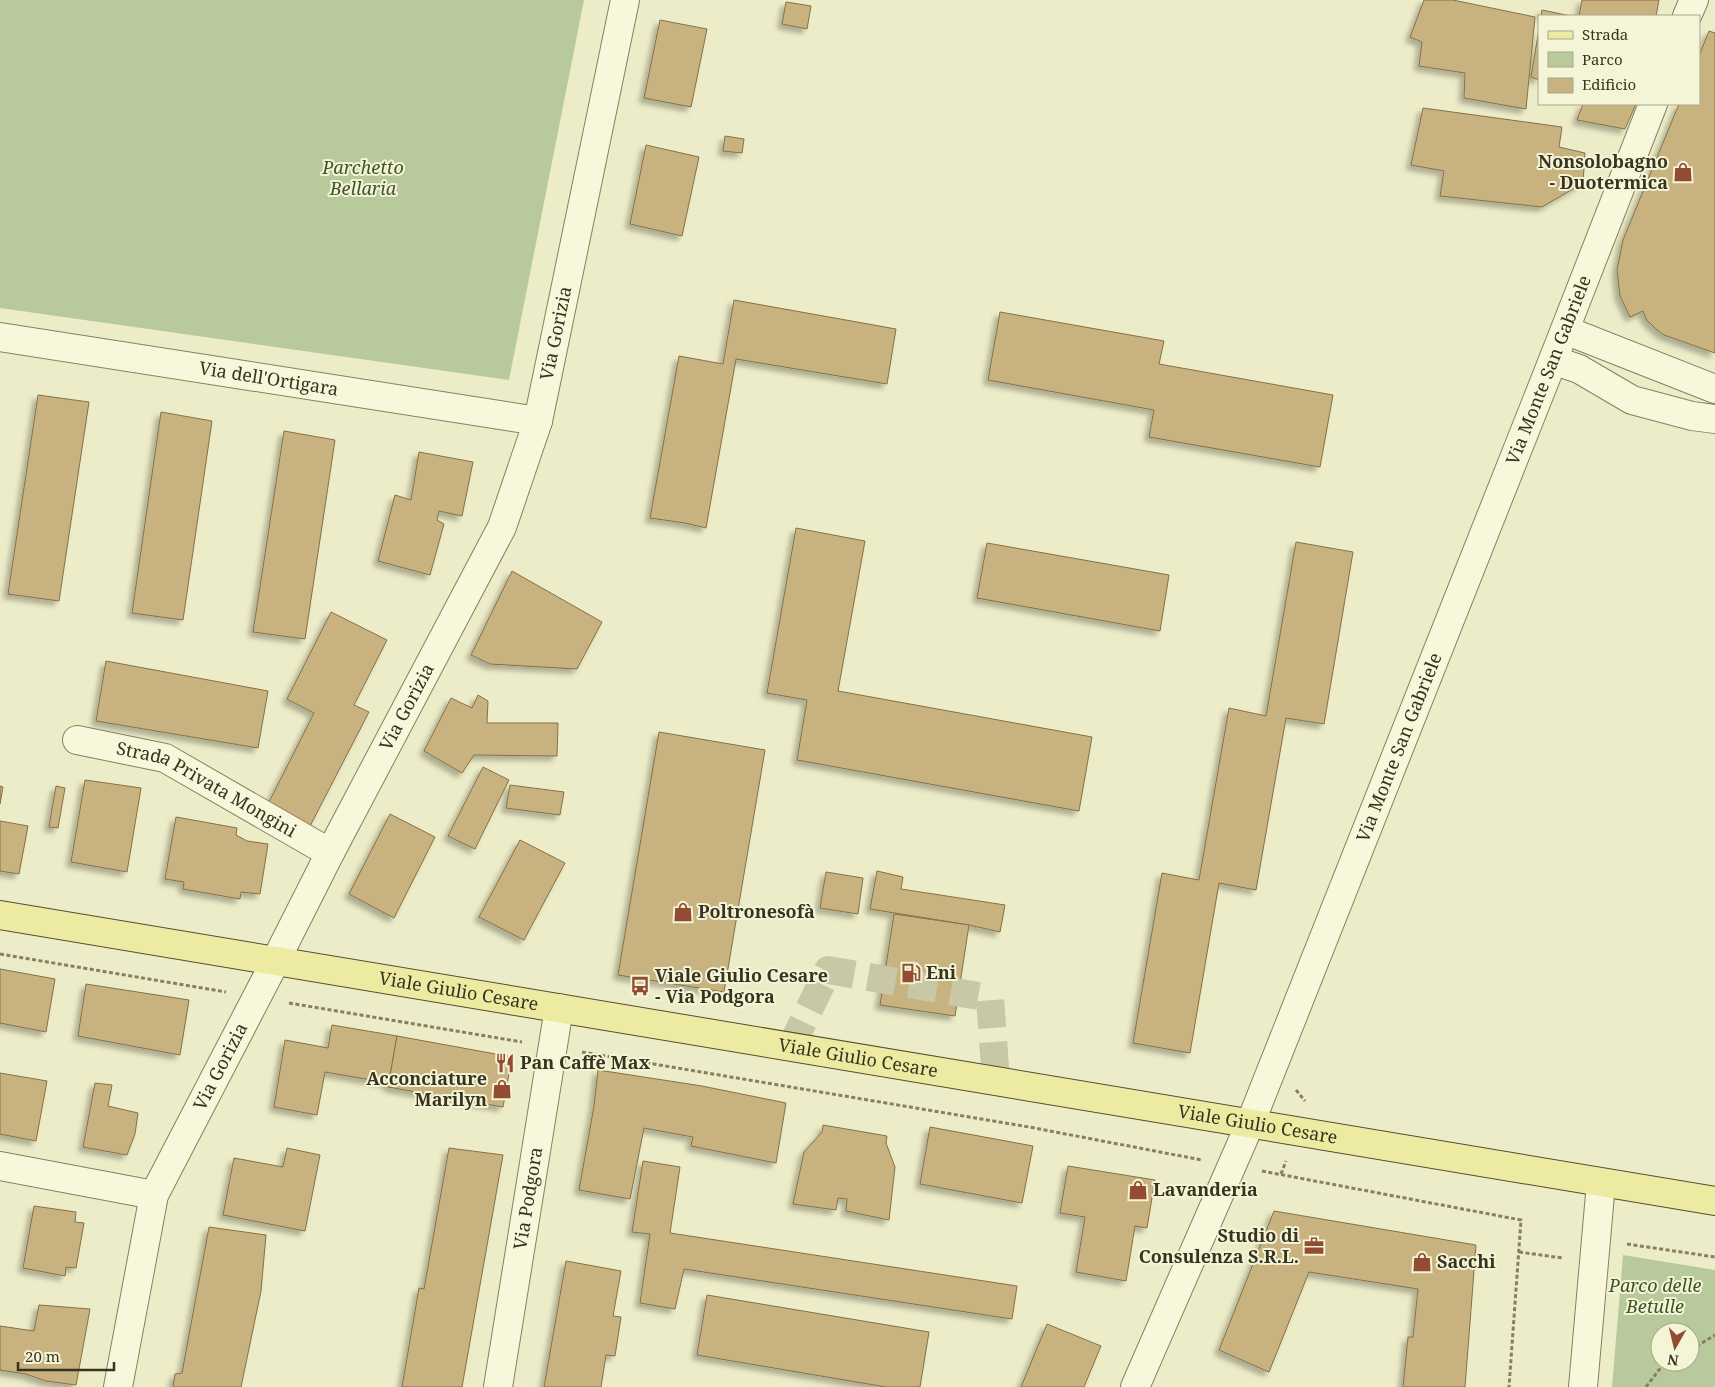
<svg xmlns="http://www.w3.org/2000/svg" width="1715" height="1387" font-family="'Noto Serif',serif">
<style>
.green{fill:#b8ca9c;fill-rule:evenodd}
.building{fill:#c8b280;stroke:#857145;filter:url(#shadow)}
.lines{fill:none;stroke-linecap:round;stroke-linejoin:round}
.minor-tunnel{stroke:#c8c7a6;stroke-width:28;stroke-dasharray:28 14;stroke-linecap:butt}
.minor-casing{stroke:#87805e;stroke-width:30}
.major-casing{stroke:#564c31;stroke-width:30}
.path{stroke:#87805e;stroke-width:3;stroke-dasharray:4 2.5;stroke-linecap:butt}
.minor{stroke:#f7f7db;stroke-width:28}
.major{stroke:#edeba2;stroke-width:28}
.labels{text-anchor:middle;stroke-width:4;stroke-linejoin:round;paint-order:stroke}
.poi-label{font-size:18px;font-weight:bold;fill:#383320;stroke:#f4f4d7;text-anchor:start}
.park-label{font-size:18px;font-style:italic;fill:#3c5428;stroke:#f4f4d7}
.street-label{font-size:18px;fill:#383320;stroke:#f4f4d7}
</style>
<defs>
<filter id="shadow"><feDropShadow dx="-4.5" dy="4.5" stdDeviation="2.5" flood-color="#0004"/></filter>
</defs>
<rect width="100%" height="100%" fill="#ececc8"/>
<g class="green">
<path d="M0 0H584L509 380 0 308Z"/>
<path d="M1623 1255 1715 1270V1387H1612ZM1660 1332H1690V1362H1660Z"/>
</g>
<g class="building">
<path d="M1424 0H1453L1535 17 1526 109 1464 98 1465 73 1419 66 1422 42 1410 37Z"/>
<path d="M1582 0H1659L1656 16H1579Z"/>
<path d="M786 2 811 6 807 29 782 24Z"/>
<path d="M1542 10 1571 16H1541Z"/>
<path d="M660 20 707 29 691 107 644 98Z"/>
<path d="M1539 29V80L1531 77Z"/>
<path d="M1709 31 1715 33V353L1664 335 1656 329 1646 319 1643 311 1630 317 1620 296 1617 270 1623 240 1679 104H1699V56Z"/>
<path d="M1583 104H1636L1625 129 1577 120Z"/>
<path d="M1423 108 1562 127 1559 147 1585 153 1583 183 1542 207 1440 196 1444 171 1411 165Z"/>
<path d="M725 136 744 139 742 153 723 151Z"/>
<path d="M646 145 699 157 682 236 630 224Z"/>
<path d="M734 300 896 329 887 384 736 359 706 528 685 523 650 518 679 356 723 364Z"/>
<path d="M1000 312 1164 341 1159 364 1333 395 1320 467 1149 437 1154 410 988 380Z"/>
<path d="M38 395 89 402 59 601 8 594Z"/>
<path d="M161 412 212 421 183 620 132 613Z"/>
<path d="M284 431 335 440 305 639 253 632Z"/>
<path d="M419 452 473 462 462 516 439 511 437 520 444 524 430 575 378 561 395 495 411 500Z"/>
<path d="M796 528 865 541 838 691 1092 737 1079 811 797 760 807 700 767 693Z"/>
<path d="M1296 542 1353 552 1324 724 1286 718 1256 890 1219 883 1190 1053 1133 1043 1162 873 1199 880 1229 708 1266 716Z"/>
<path d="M987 543 1169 575 1160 631 977 598Z"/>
<path d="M512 571 602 622 577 669 490 664 471 655Z"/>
<path d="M331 612 387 640 354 705 369 712 308 830 266 808 314 713 287 699Z"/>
<path d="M106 661 268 691 258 748 96 721Z"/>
<path d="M478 695 488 701 487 723H558L557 756 474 755 462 773 424 751 451 698 472 708Z"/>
<path d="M659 732 765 750 724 992 618 975Z"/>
<path d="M483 767 509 780 475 849 448 836Z"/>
<path d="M85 780 141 788 127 872 71 862Z"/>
<path d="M510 785 564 792 560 815 506 808Z"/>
<path d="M0 786 3 787 0 804Z"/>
<path d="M56 786 65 788 58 828 49 827Z"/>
<path d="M390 814 435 837 394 918 349 894Z"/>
<path d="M176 817 237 828 236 835 247 841 268 844 260 894 241 892 240 899 183 889 184 882 165 879Z"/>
<path d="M0 821 28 826 19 874 0 871Z"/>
<path d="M520 840 565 863 524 940 479 917Z"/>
<path d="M877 871 903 877 901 889 1005 905 1000 932 969 925 870 909Z"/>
<path d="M826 872 863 878 858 914 820 908Z"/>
<path d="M894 914 969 925 955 1016 880 1005Z"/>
<path d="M0 969 55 979 46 1032 0 1023Z"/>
<path d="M86 984 189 1000 180 1055 78 1036Z"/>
<path d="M332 1025 397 1036 389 1083 325 1072 317 1115 274 1107 285 1040 328 1048Z"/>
<path d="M397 1036 512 1057 503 1107 388 1087Z"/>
<path d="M598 1070 702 1086 786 1103 776 1163 691 1146 693 1137 644 1128 630 1199 579 1190 594 1106Z"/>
<path d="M0 1073 47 1081 36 1141 0 1134Z"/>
<path d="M95 1083 112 1085 108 1106 138 1113 135 1134 127 1155 83 1147Z"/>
<path d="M823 1125 887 1136 886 1143 895 1167 889 1220 846 1211 847 1199 838 1198 836 1210 793 1204 804 1152 822 1132Z"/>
<path d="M930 1127 1033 1146 1022 1203 920 1184Z"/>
<path d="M287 1148 320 1155 305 1231 223 1215 234 1158 283 1167Z"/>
<path d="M449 1148 503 1155 462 1387H402L419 1288 424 1289Z"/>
<path d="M643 1161 680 1167 670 1233 1017 1286 1012 1319 684 1269 675 1309 640 1303 650 1234 632 1232Z"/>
<path d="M1068 1166 1155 1180 1147 1228 1135 1226 1126 1281 1076 1272 1085 1217 1060 1213Z"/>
<path d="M34 1206 76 1212 75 1222 84 1223 76 1268 66 1267 65 1276 23 1268Z"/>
<path d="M1274 1211 1476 1245 1465 1387H1403L1408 1337H1413L1418 1289 1309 1272 1269 1372 1219 1350Z"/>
<path d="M209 1227 266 1235 261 1291 241 1387H173L175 1374 182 1373Z"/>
<path d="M566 1261 621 1271 613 1316 621 1317 615 1356 606 1355 601 1387H544Z"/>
<path d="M707 1295 929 1332 920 1387H886L697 1355Z"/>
<path d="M39 1305 90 1309 76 1385 46 1381 26 1374 0 1370V1326L34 1331Z"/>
<path d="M1047 1324 1101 1346 1084 1387H1021Z"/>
</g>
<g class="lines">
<path class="minor-tunnel" d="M791 1047 828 970 990 998 996 1081"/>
<defs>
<g id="minor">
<path d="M1687 16 1694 0"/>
<path d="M1565 330 1715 389"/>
<path id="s1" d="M0 337 538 421"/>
<path d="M1553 360 1579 369 1632 400 1692 416 1715 419"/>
<path id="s2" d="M77 740 165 758 330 853"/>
<path d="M0 1166 154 1195"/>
<path id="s3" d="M118 1387 154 1195 275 962 330 853 502 527 538 421 625 0"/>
<path id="s4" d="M498 1387 559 1008"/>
<path id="s5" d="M1135 1387 1250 1124 1553 360 1653 104"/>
<path d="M1583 1387 1601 1183"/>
</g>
<g id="major">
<path id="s6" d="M0 915 1715 1201"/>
</g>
</defs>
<use href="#minor" class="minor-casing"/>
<use href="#major" class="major-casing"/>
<g class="path">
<path d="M0 954 226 992"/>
<path d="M289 1003 522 1042"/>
<path d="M582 1052 1029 1127 1202 1160"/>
<path d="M1296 1090 1305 1101"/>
<path d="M1262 1171 1521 1220 1509 1387"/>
<path d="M1281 1174 1286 1161"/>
<path d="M1627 1244 1715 1257"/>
<path d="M1519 1252 1563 1258"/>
<path d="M1690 1347 1697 1346 1715 1335"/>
<path d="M1646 1387 1665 1362"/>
</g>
<use href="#minor" class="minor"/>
<use href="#major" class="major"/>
</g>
<defs>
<symbol id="shop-bare" viewBox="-9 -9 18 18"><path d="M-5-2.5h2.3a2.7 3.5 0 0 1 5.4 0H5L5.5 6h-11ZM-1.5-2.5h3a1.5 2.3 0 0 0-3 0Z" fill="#934c31" stroke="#f4f4d7" stroke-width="2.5" paint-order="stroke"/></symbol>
<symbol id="fuel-bare" viewBox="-9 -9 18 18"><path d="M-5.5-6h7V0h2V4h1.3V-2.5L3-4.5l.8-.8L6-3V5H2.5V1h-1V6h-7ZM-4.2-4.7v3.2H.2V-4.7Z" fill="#934c31" stroke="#f4f4d7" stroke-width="2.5" paint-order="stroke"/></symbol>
<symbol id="bus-bare" viewBox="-9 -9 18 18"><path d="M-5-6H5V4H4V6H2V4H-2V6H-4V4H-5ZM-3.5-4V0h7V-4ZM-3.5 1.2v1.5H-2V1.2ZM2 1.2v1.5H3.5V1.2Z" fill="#934c31" stroke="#f4f4d7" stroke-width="2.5" paint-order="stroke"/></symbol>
<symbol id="restaurant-bare" viewBox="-9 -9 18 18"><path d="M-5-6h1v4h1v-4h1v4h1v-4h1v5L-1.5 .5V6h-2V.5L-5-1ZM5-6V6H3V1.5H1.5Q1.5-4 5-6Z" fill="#934c31" stroke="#f4f4d7" stroke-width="2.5" paint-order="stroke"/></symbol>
<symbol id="office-bare" viewBox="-9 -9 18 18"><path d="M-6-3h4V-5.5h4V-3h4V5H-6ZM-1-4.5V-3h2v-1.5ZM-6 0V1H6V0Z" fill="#934c31" stroke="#f4f4d7" stroke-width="2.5" paint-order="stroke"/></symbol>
</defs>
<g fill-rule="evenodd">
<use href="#shop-bare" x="1669" y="158" width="28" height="28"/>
<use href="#shop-bare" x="669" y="898" width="28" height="28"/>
<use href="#fuel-bare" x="897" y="959" width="28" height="28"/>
<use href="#bus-bare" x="626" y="972" width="28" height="28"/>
<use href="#restaurant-bare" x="491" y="1049" width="28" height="28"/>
<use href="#shop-bare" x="488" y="1075" width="28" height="28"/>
<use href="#shop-bare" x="1124" y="1176" width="28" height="28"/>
<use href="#office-bare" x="1300" y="1232" width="28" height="28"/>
<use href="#shop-bare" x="1408" y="1248" width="28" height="28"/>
</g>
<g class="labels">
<g class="poi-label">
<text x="1668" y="168" text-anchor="end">Nonsolobagno<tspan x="1668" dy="21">- Duotermica</tspan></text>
<text x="698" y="918">Poltronesofà</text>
<text x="926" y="979">Eni</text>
<text x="655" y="982">Viale Giulio Cesare<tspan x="655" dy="21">- Via Podgora</tspan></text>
<text x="520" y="1069">Pan Caffè Max</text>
<text x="487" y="1085" text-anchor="end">Acconciature<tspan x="487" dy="21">Marilyn</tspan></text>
<text x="1153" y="1196">Lavanderia</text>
<text x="1299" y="1242" text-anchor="end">Studio di<tspan x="1299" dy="21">Consulenza S.R.L.</tspan></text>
<text x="1437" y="1268">Sacchi</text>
</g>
<g class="park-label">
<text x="363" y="174">Parchetto<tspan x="363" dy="21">Bellaria</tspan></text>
<text x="1655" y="1292">Parco delle<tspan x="1655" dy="21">Betulle</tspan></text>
</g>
<g class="street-label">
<text dy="6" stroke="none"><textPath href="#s3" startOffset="1150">Via Gorizia</textPath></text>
<text dy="6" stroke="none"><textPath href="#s5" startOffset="1098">Via Monte San Gabriele</textPath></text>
<text dy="6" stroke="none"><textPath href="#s1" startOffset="272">Via dell'Ortigara</textPath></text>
<text dy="6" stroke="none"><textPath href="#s3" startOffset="745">Via Gorizia</textPath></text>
<text dy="6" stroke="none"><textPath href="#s5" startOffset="692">Via Monte San Gabriele</textPath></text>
<text dy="6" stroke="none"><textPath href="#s2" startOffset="140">Strada Privata Mongini</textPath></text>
<text dy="6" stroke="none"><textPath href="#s6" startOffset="465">Viale Giulio Cesare</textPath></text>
<text dy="6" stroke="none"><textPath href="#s6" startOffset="870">Viale Giulio Cesare</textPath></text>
<text dy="6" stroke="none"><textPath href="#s3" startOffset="340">Via Gorizia</textPath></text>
<text dy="6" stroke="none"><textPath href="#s6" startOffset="1275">Viale Giulio Cesare</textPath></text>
<text dy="6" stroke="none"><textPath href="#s4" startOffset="191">Via Podgora</textPath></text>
</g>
</g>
<rect x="1538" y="15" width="162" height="90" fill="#f4f4d7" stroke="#a9a78e"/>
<rect x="1548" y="31" width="25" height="8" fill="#edeba2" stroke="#a9a78e"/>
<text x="1582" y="40" font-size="15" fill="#383320">Strada</text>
<rect x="1548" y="52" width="25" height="15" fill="#b8ca9c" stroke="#a9a78e"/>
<text x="1582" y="65" font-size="15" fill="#383320">Parco</text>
<rect x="1548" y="78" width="25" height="15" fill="#c8b280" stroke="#a9a78e"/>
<text x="1582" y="90" font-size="15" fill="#383320">Edificio</text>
<g transform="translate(1675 1347) rotate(188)"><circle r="24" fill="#f4f4d7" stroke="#a9a78e"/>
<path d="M0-4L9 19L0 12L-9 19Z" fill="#934c31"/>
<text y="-8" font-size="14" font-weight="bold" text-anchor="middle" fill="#383320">N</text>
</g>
<path d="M18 1362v8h96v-8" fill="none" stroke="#383320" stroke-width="2.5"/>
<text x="25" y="1362" font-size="15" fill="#383320" stroke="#f4f4d7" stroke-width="4" paint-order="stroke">20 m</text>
</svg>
